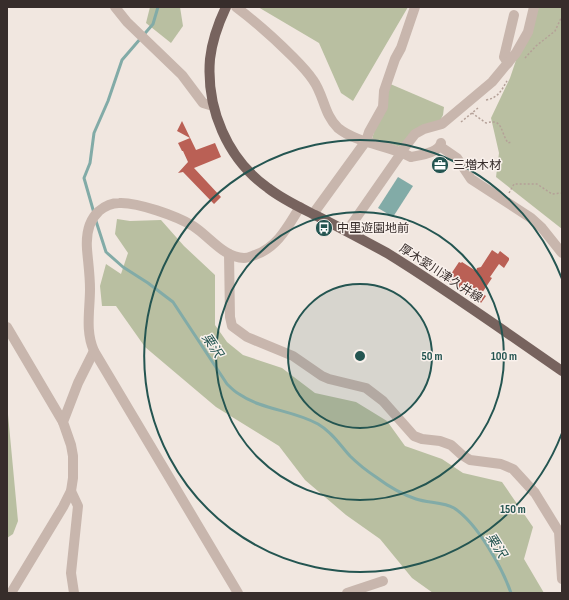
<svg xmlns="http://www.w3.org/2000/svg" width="569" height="600" font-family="'Sofia Sans Condensed','Noto Sans JP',sans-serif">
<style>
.green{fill:#b9bfa1}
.water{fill:#82aba7}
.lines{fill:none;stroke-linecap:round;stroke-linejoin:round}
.stream{stroke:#82aba7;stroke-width:3}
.building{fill:#ba6055}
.path{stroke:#b4a097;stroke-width:1.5;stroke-dasharray:2 2;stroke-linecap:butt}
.minor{stroke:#c8b6ad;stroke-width:10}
.major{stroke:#77635e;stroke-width:10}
.ring{fill:none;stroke:#245551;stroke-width:2}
.labels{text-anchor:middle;stroke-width:3;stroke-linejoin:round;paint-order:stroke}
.poi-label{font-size:12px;fill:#372d2b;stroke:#f9f1ec;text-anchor:start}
.street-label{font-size:12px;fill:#372d2b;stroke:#f9f1ec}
.water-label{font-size:13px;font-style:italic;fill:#245551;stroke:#f9f1ec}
.centre{fill:#245551;stroke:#f9f1ec;stroke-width:2}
.ring-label{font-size:12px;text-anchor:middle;font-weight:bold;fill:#245551;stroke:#f9f1ec;stroke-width:3;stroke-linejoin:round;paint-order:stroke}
</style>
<rect width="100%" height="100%" fill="#f1e7e0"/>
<g class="green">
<path d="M150 7H180L183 26 171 43 146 23Z"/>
<path d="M258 7H408L353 101 341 93 319 43Z"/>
<path d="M534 7H562V229L496 177 499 153 491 118 510 78Z"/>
<path d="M388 83 444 107 443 115 440 121 401 147 372 139Z"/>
<path d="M117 219 130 221 161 220 184 246 215 275V325L227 342 243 355 282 368 315 393 356 402 387 421 405 446 442 459 463 473 502 482 533 527 524 559 544 593H433L412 578 380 539 346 515 305 480 279 446 216 407 145 347 116 306H102L100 286 106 264 121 274 128 253 115 234Z"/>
<path d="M7 404 18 521 13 534 7 538Z"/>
</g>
<path class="water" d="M398 177 413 186 393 217 378 208Z"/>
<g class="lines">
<g class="stream">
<path d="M94 213 84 178 90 163 94 133 108 101 122 60 153 24 158 7"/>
<path d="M95 218 106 252 123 267 148 283 173 302 227 384C231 388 235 392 239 394 262 410 293 410 318 424 332 432 340 445 350 456 358 464 367 471 376 477 388 486 401 494 416 499 427 503 444 502 454 508 477 523 502 567 511 593"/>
</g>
</g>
<g class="building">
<path d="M182 121 196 150 215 143 221 157 194 168 221 197 214 204 183 172 178 173 188 162 183 151H182L178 143 190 138 177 131Z"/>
<path d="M492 250 498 254 500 251 509 258V260L504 268 499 264 490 277 492 278 482 293 486 296 481 303 447 280 459 262 461 263 462 262 476 271 477 268 481 267Z"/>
</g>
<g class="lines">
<g class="path">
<path d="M525 58 536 46 555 31 562 16"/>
<path d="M486 100C498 98 501 91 507 81"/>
<path d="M472 113 486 123C503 118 500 131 508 143L511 142"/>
<path d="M461 122 478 108"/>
<path d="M509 193 514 184H537L552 194 562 193"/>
</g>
<g class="minor">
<path d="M115 7 127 22 182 75 203 103 213 106"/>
<path d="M236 7C256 22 275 39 293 57 300 64 307 71 313 80 324 95 324 115 338 128 358 144 389 145 411 157 420 155 439 153 441 143"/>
<path d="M508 63 504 57 514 15"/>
<path d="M441 147 457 158 471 179 531 218 542 228 562 253"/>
<path d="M401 152 415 134 424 129 442 124 492 82 516 53 528 32 534 7"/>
<path d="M313 214 366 141 369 132 383 107 384 91 395 59 401 48 415 7"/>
<path d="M347 231 402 152"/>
<path d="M229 254 230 317 232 326 247 337 293 356 322 376 329 379 366 388 383 401 414 436 422 439 440 441 451 445 462 455 470 460 501 464 513 469 535 493 559 532 562 579"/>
<path d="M7 327 63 422"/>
<path d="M71 491 78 506 71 573 74 593"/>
<path d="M11 593 63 507 71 491 73 478V456L71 445 63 422 78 383 94 351"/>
<path d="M238 593 94 351C85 331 90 310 90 289 90 275 88 262 87 249 86 235 88 221 99 211 105 206 112 203 119 203 137 202 177 216 193 226 209 236 224 258 244 258 248 258 252 256 255 255 278 247 288 226 300 207"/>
<path d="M347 593 383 581"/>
</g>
<path class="major" d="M226 7C218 24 212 41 210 59 206 108 227 159 268 188 282 199 299 207 315 215 339 227 363 240 387 253 447 290 504 331 562 371"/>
</g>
<circle cx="360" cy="356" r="72" fill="#245551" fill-opacity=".12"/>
<g class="ring">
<circle cx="360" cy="356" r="72"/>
<circle cx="360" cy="356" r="144"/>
<path d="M562 433A216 216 0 1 1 562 279"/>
</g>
<defs>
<symbol id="office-disc" viewBox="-11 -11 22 22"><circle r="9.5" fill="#245551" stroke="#f9f1ec"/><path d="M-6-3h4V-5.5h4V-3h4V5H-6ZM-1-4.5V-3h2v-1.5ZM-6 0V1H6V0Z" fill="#fff"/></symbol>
<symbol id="bus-disc" viewBox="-11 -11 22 22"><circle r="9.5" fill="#245551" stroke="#f9f1ec"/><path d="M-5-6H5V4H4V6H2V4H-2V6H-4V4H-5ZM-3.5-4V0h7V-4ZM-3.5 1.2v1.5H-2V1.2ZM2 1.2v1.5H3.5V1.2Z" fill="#fff"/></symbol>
</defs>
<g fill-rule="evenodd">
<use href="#office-disc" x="430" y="155" width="20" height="20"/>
<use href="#bus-disc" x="314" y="218" width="20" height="20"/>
</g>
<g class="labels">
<g class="poi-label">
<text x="453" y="169">三増木材</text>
<text x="337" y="232">中里遊園地前</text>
</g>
<g class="street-label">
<text transform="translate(441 273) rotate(33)" y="4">厚木愛川津久井線</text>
</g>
<g class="water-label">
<text transform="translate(213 345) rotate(56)" y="5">栗沢</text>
<text transform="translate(497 545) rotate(58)" y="5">栗沢</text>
</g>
</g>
<circle cx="360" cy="356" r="6" class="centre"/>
<g class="ring-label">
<text x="432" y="360">50 m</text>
<text x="504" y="360">100 m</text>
<text x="513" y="513">150 m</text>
</g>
<rect width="569" height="600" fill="none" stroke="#372d2b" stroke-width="16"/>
</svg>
